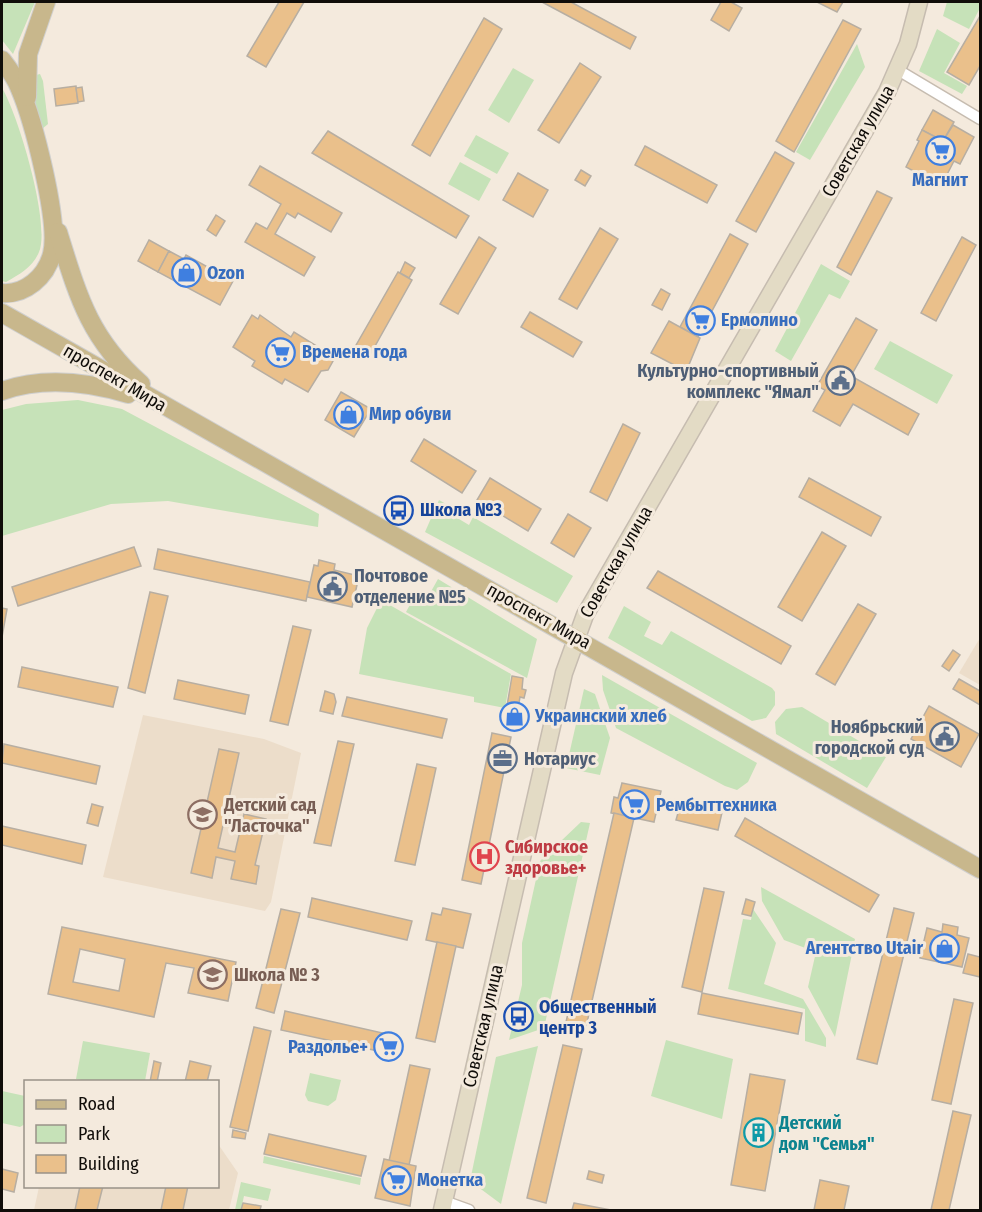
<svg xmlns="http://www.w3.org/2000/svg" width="982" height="1212" font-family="'Fira Sans Condensed',sans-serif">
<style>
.built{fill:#ecddca}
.green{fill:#c6e2b8}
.building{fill:#eac08b;stroke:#b7aea2;stroke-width:1.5;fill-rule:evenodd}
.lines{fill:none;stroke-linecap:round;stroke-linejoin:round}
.minor-casing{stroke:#c6bcb0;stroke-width:13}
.secondary-casing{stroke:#c6bcb0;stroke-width:19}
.primary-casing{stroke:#cfcfce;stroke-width:20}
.minor{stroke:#fff;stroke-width:10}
.secondary{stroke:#e3dbc5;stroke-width:16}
.primary{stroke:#c8b78c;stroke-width:18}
.labels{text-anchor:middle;stroke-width:6;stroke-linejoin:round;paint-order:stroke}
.street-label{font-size:18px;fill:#100d09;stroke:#f4eadd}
.shop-label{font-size:18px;font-weight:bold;fill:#366cbe;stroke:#f4eadd;text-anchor:start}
.service-label{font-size:18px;font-weight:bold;fill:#4e5e75;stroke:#f4eadd;text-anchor:end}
.transit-label{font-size:18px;font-weight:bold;fill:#164399;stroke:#f4eadd;text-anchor:start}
.education-label{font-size:18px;font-weight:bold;fill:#785e54;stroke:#f4eadd;text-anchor:start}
.health-label{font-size:18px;font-weight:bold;fill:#be3a42;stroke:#f4eadd;text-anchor:start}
.culture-label{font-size:18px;font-weight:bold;fill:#0d838f;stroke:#f4eadd;text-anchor:start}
</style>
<rect width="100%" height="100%" fill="#f4eadd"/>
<g class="built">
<path d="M980 638V685L959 673Z"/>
<path d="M143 715 264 739 301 753 271 902 265 911 103 877Z"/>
<path d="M218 1144 238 1173 229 1210H34L39 1187 218 1186Z"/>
</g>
<g class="green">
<path d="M2 2H35L13 54 2 40Z"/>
<path d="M947 2H980V8L969 29 943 16Z"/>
<path d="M937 29 960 43 944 73 967 86 962 94 919 71Z"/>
<path d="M857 44 865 67 810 160 796 152Z"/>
<path d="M513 68 534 80 509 123 488 110Z"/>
<path d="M40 74 43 81 48 124 42 129 34 101 36 75Z"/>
<path d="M2 88C18 114 51 224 39 252 33 267 20 274 6 282L2 281Z"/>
<path d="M476 135 509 153 497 174 464 156Z"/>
<path d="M460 162 491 179 479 201 448 184Z"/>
<path d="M821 264 850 281 840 299 829 294 791 361 775 351Z"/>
<path d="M890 341 953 375 937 404 874 369Z"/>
<path d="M78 400 122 409 319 514 318 527 168 501 111 504 2 536V410L26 404Z"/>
<path d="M439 500 446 504 444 510 469 525 473 517 573 576 557 603 425 532Z"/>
<path d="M438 579 537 639 527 678 406 612 413 599 424 604Z"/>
<path d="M381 600 511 674 505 708 474 702V697L359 674 367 628Z"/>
<path d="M624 606 651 622 644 636 662 645 671 631 772 688 775 692V705L766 718 752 721 608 638Z"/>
<path d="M602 675 757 763 748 782 737 790 725 786 616 728 603 690Z"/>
<path d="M584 689 595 694 610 738 600 775 566 768Z"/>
<path d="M802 707 886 757 867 788 776 734 775 722 786 709Z"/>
<path d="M581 822 590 823 544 1028 509 1040 522 985V943L540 861Z"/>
<path d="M761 887 855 939 835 1037 808 987 816 952 784 940 762 901Z"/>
<path d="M753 909 776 943 764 984 803 999 826 1038V1047L805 1041V1009L728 989 743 919 751 920Z"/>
<path d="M666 1040 733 1059 722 1119 651 1096Z"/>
<path d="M83 1041 150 1053 145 1081 93 1082 76 1079Z"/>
<path d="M538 1046 501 1204 470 1181 496 1057Z"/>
<path d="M310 1073 341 1080 336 1100 328 1106 308 1101 305 1095Z"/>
<path d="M2 1091 25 1096V1124L20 1127 2 1123Z"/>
<path d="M264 1156 361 1178 360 1185 263 1163Z"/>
<path d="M241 1182 271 1189 268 1201 244 1196 241 1210H235Z"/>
</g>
<g class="building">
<path d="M279 2H304L266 67 247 56Z"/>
<path d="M542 2H571L636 37 630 49Z"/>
<path d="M721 2H731L742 8 729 31 711 20Z"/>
<path d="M817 2H843L837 12Z"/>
<path d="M980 16V66L969 85 947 72Z"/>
<path d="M484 18 502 29 430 156 412 145Z"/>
<path d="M843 20 861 29 794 152 776 141Z"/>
<path d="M580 63 601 77 559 143 538 130Z"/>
<path d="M76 86 78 103 56 106 54 89Z"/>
<path d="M82 87 84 101 78 102 76 88Z"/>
<path d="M933 110 954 122 943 141 922 130Z"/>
<path d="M953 125 974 137 960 164 954 161 941 186 906 167 919 141 917 140 922 130 943 141Z"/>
<path d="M328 131 469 216 456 238 312 153Z"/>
<path d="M645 146 717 185 707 203 635 165Z"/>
<path d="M775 152 794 163 756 232 736 221Z"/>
<path d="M260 166 342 213 331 232 298 213 295 218 287 213 275 234 315 257 304 276 245 242 256 223 267 229 281 204 249 185Z"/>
<path d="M581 170 591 176 585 186 575 180Z"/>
<path d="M518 173 548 190 533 217 503 200Z"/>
<path d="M877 191 892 198 851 275 837 267Z"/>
<path d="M216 215 225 221 216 236 207 230Z"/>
<path d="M600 228 618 239 577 309 559 299Z"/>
<path d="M730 234 748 244 698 337 680 327Z"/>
<path d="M479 237 496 248 458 314 440 304Z"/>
<path d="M962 237 976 245 936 321 921 313Z"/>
<path d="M149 240 169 251 158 272 138 261Z"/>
<path d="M169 251 184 259 186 255 233 281 220 305 158 272Z"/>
<path d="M405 262 415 268 409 278 400 273Z"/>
<path d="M398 272 412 280 370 355 355 347Z"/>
<path d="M661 289 670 294 662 310 652 305Z"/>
<path d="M530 312 582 342 573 357 521 327Z"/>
<path d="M252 315 258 319 260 315 291 337 294 332 323 350 320 354 333 361 328 370 321 371 308 392 285 379 282 384 252 366 255 361 233 347Z"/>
<path d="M856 318 877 330 851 376 919 414 908 435 853 404 840 426 813 411 825 390 817 386Z"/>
<path d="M669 321 700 338 688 367 685 365 682 369 651 353Z"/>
<path d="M341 392 371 409 354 437 325 420Z"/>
<path d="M623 424 640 433 607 501 590 492Z"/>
<path d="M424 439 476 471 462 493 411 461Z"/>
<path d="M490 478 541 509 528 531 477 500Z"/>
<path d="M809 478 881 517 871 536 799 497Z"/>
<path d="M568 514 591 528 574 557 551 543Z"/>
<path d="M822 532 846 546 802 621 778 607Z"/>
<path d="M134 547 141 566 18 606 12 587Z"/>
<path d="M158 549 310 582 306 601 154 569Z"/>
<path d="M319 560 335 564 334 570 359 576 352 607 307 597 314 565 318 566Z"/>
<path d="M658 571 791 646 781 664 647 588Z"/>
<path d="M150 592 168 596 145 693 128 688Z"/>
<path d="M858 604 876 614 835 685 816 674Z"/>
<path d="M2 608 7 609 2 637Z"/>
<path d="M293 626 311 630 288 725 270 721Z"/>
<path d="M953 650 960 655 949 671 942 666Z"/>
<path d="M22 667 118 687 113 707 18 687Z"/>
<path d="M512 676 523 678 522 689 526 690 524 698 520 697 518 708 507 706Z"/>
<path d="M959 679 980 691V705L953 689Z"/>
<path d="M178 680 249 695 245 714 174 699Z"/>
<path d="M325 691 334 694 336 702 333 714 320 711Z"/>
<path d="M347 697 447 719 442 738 342 716Z"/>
<path d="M929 706 979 734 961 767 911 739Z"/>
<path d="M508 710 521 712 519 722 507 720Z"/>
<path d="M492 733 511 737 481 884 462 880Z"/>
<path d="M338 741 354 744 331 846 314 843Z"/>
<path d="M4 744 100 766 96 784 2 763Z"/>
<path d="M219 749 239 753 218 848 235 852 244 814 266 819 255 865 259 866 256 884 231 879 235 861 216 857 212 878 191 873Z"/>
<path d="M417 764 436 768 415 865 395 861Z"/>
<path d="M622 783 661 791 654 822 611 813 614 797 618 798Z"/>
<path d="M682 799 723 808 718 830 676 820Z"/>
<path d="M92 804 103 807 98 826 87 823Z"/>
<path d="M614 813 634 818 586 1027 566 1022Z"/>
<path d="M745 818 879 895 869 912 735 836Z"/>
<path d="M2 826 86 845 82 864 2 845Z"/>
<path d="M704 888 724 892 702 992 682 987Z"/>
<path d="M312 898 412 921 407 940 308 917Z"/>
<path d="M746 899 755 902 751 916 742 914Z"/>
<path d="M443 908 471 914 463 948 426 940 432 913 441 915Z"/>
<path d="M894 908 914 913 877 1064 857 1059Z"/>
<path d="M281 909 300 913 274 1013 256 1008Z"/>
<path d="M943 924 958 927 957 935 969 938 962 967 920 958 927 928 942 932Z"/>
<path d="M62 927 236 962 228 1001 188 993 194 968 166 963 154 1017 48 994ZM80 949 125 959 119 991 73 982Z"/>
<path d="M437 942 456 946 435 1042 416 1038Z"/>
<path d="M968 954 980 957V977L963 973Z"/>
<path d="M702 993 802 1013 798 1034 698 1014Z"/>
<path d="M954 999 973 1003 951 1104 932 1100Z"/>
<path d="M285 1011 387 1034 383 1052 281 1030Z"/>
<path d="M254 1027 271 1031 248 1131 230 1127Z"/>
<path d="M386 1039 394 1041 391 1054 383 1052Z"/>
<path d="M563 1045 582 1049 546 1203 527 1198Z"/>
<path d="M154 1061 161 1063 157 1082H150Z"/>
<path d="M190 1061 211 1066 207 1082H185Z"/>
<path d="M410 1065 430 1069 409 1165 389 1161Z"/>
<path d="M750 1074 785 1080 765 1191 731 1185Z"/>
<path d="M953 1111 971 1115 949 1210H931Z"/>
<path d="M233 1130 246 1133 245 1139 232 1137Z"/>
<path d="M269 1134 366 1156 361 1176 264 1154Z"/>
<path d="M384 1159 416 1166 410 1206 375 1198Z"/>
<path d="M2 1169 18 1173 14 1192 2 1189Z"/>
<path d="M589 1171 604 1175 602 1183 587 1179Z"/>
<path d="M820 1180 849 1186 844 1210H814Z"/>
<path d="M80 1186H103L97 1210H75Z"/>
<path d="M166 1186H188L183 1210H161Z"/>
<path d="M243 1203 261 1206 260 1210H241Z"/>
<path d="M574 1203 611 1210H572Z"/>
</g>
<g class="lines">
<defs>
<g id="minor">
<path d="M898 70 980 119"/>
<path d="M444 1201 469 1210"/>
</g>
<path id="secondary" d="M442 1210 564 673 585 615 887 92 908 44 919 2"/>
<g id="primary">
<path d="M2 60C9 69 15 77 19 87 33 119 60 222 52 254 46 277 25 295 2 293"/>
<path d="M27 97 28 54 46 2"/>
<path d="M58 232C78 296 89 338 141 384"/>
<path d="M2 313 980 869"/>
<path d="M2 391C42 377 88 382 128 394"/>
</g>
</defs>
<use href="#minor" class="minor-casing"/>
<use href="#secondary" class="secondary-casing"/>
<use href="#primary" class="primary-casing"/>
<use href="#minor" class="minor"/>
<use href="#secondary" class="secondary"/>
<use href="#primary" class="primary"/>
</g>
<defs>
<symbol id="supermarket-ring" viewBox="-11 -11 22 22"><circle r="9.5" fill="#f4eadd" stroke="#3f7fe0" stroke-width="1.5"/><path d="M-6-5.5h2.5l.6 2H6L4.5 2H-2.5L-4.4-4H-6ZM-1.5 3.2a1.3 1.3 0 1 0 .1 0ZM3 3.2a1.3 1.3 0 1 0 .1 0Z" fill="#3f7fe0"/></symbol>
<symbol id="shop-ring" viewBox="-11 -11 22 22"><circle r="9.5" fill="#f4eadd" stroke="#3f7fe0" stroke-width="1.5"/><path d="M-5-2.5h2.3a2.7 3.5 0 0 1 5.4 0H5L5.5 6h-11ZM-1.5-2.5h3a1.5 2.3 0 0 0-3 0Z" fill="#3f7fe0"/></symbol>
<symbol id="civic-ring" viewBox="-11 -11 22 22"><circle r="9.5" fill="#f4eadd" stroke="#5c6f8a" stroke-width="1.5"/><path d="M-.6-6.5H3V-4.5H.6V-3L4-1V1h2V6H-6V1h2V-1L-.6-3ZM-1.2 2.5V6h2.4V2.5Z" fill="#5c6f8a"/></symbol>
<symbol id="bus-ring" viewBox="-11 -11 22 22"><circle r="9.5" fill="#f4eadd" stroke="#1a4fb4" stroke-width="1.5"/><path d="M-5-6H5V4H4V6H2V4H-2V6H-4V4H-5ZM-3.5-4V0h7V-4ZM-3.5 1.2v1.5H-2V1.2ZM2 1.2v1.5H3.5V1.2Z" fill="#1a4fb4"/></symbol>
<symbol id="office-ring" viewBox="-11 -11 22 22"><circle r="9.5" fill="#f4eadd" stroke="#5c6f8a" stroke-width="1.5"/><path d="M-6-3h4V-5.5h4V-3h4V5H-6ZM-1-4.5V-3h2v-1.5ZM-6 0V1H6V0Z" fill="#5c6f8a"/></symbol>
<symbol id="school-ring" viewBox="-11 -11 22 22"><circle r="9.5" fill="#f4eadd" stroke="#8d6e63" stroke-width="1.5"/><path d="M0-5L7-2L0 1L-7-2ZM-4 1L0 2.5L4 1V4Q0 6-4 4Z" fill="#8d6e63"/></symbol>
<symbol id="hospital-ring" viewBox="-11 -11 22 22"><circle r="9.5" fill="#f4eadd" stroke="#e0444e" stroke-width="1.5"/><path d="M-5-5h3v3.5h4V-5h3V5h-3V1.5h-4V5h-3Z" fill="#e0444e"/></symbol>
<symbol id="building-ring" viewBox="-11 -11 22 22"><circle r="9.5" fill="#f4eadd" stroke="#0f9aa8" stroke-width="1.5"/><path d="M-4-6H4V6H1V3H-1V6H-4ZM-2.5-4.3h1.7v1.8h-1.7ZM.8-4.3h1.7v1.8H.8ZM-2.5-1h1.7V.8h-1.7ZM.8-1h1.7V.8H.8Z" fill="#0f9aa8"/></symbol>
</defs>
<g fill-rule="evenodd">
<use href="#supermarket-ring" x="924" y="134" width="33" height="33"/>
<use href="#shop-ring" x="170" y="256" width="33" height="33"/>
<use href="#supermarket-ring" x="684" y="304" width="33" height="33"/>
<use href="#supermarket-ring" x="264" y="336" width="33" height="33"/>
<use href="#civic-ring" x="824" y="364" width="33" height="33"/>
<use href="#shop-ring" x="332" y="398" width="33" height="33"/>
<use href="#bus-ring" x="382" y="494" width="33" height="33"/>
<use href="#civic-ring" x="316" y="570" width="33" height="33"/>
<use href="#shop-ring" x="498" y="700" width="33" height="33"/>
<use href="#civic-ring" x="928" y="720" width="33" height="33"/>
<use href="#office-ring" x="486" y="742" width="33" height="33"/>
<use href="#supermarket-ring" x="618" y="788" width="33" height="33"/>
<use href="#school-ring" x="186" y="798" width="33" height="33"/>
<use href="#hospital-ring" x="468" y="840" width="33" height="33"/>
<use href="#shop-ring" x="928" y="932" width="33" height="33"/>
<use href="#school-ring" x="196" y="958" width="33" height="33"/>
<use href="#bus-ring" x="502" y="1000" width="33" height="33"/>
<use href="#supermarket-ring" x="372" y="1030" width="33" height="33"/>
<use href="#building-ring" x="742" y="1116" width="33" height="33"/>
<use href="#supermarket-ring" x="380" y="1164" width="33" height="33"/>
</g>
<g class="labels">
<g class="street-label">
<text transform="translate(858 141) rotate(-60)" y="6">Советская улица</text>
<text transform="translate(115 378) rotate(30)" y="6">проспект Мира</text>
<text transform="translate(616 562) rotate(-60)" y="6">Советская улица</text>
<text transform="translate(539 616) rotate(29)" y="6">проспект Мира</text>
<text transform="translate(483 1026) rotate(-77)" y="6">Советская улица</text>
</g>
<g class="shop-label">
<text x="940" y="186" text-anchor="middle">Магнит</text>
<text x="207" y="279">Ozon</text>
<text x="721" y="326">Ермолино</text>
<text x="302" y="358">Времена года</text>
<text x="369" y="420">Мир обуви</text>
<text x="535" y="722">Украинский хлеб</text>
<text x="656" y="811">Рембыттехника</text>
<text x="923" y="954" text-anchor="end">Агентство Utair</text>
<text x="368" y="1053" text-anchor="end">Раздолье+</text>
<text x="417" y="1186">Монетка</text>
</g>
<g class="service-label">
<text x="819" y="377">Культурно-спортивный<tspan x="819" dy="21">комплекс "Ямал"</tspan></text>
<text x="354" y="582" text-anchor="start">Почтовое<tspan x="354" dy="21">отделение №5</tspan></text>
<text x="924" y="733">Ноябрьский<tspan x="924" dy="21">городской суд</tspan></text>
<text x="524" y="765" text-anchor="start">Нотариус</text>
</g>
<g class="transit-label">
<text x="420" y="516">Школа №3</text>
<text x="539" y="1013">Общественный<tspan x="539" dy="21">центр 3</tspan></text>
</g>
<g class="education-label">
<text x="224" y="811">Детский сад<tspan x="224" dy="21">"Ласточка"</tspan></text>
<text x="234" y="981">Школа № 3</text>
</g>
<g class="health-label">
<text x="505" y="853">Сибирское<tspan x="505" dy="21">здоровье+</tspan></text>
</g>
<g class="culture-label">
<text x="779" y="1129">Детский<tspan x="779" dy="21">дом "Семья"</tspan></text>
</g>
</g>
<rect width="982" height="1212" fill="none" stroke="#100d09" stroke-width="6"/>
<rect x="24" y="1080" width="195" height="108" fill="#f4eadd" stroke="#999288" stroke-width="1.5"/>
<rect x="36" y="1100" width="30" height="9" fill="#c8b78c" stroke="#999288" stroke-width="1.5"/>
<text x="78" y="1110" font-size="18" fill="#100d09">Road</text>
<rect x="36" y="1125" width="30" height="18" fill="#c6e2b8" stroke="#999288" stroke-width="1.5"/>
<text x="78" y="1140" font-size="18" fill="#100d09">Park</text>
<rect x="36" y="1155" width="30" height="18" fill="#eac08b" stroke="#999288" stroke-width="1.5"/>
<text x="78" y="1170" font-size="18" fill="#100d09">Building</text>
</svg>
